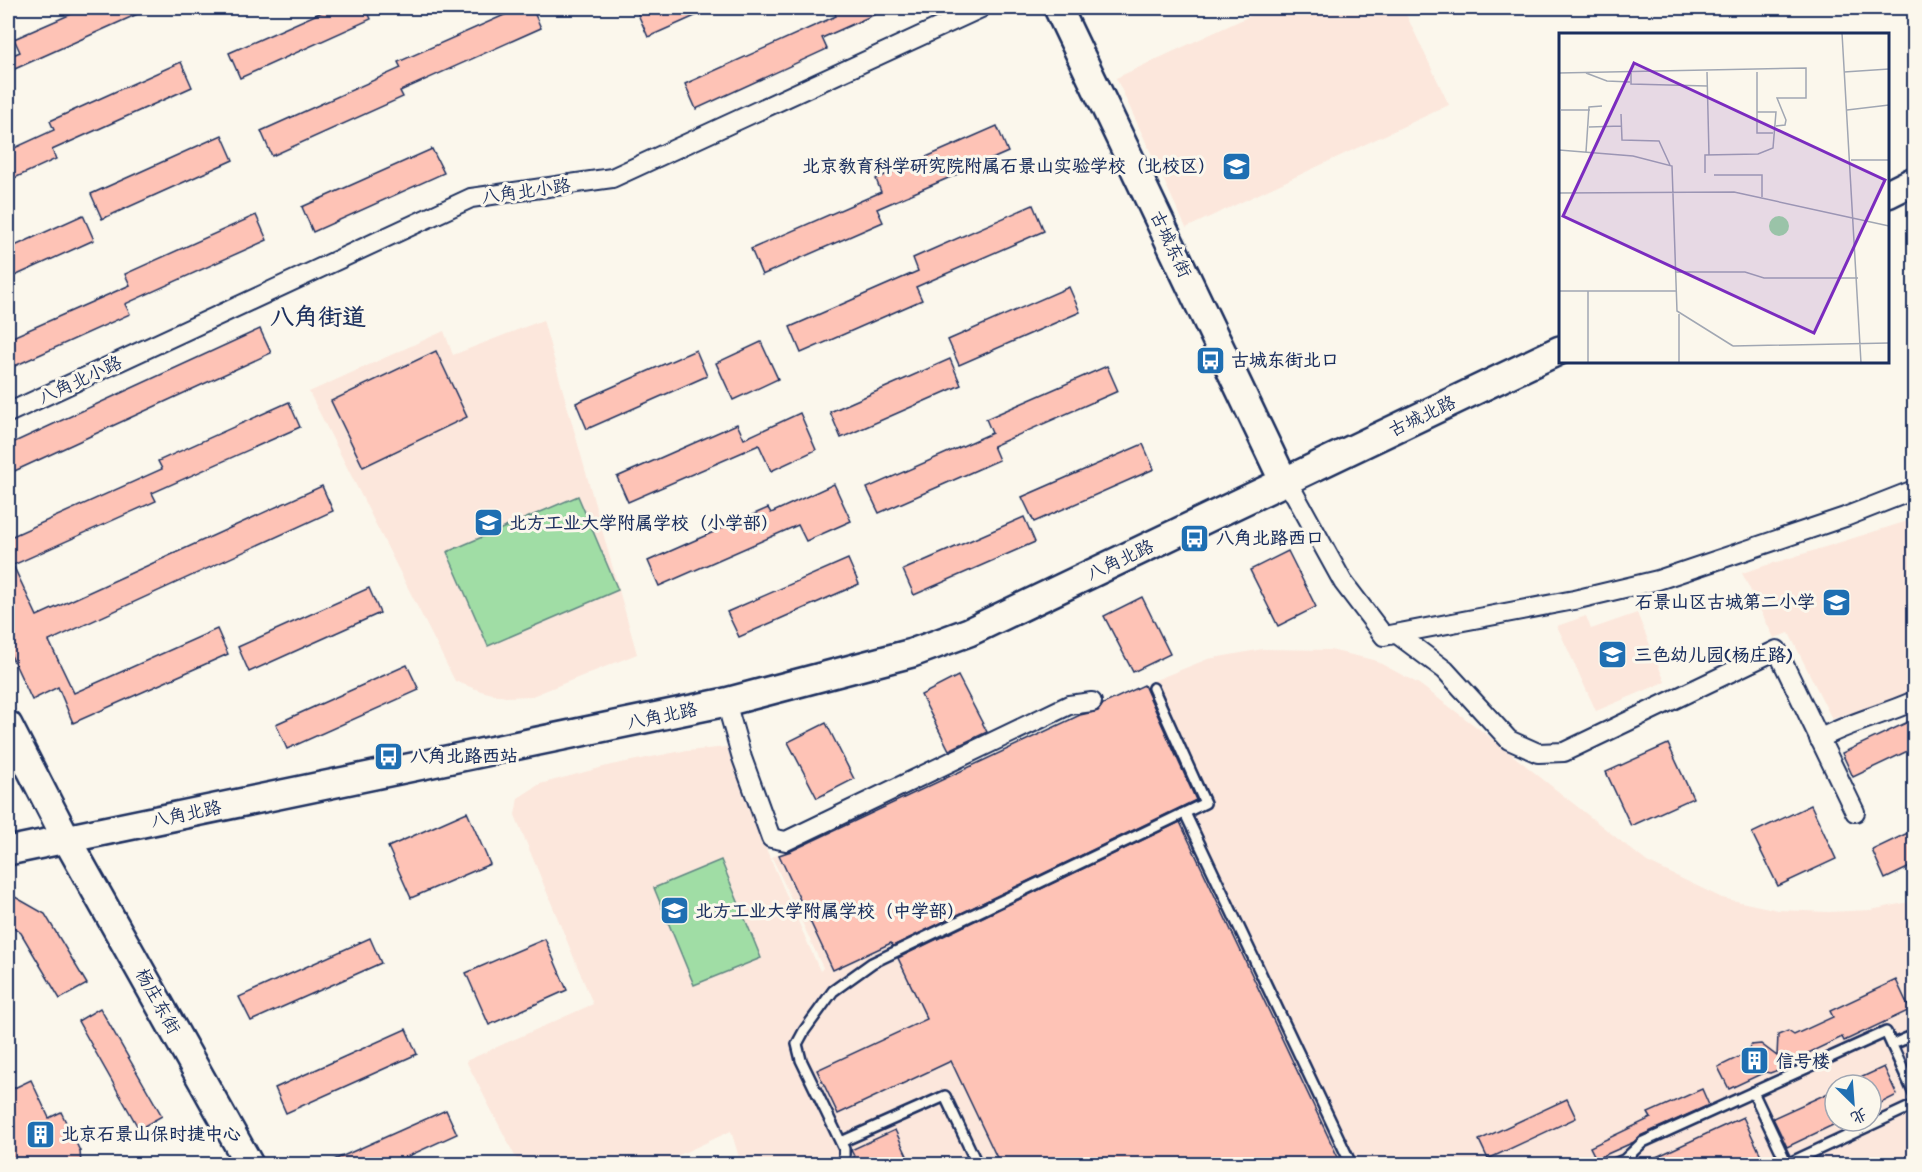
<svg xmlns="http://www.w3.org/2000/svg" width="1922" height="1172" font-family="Mynerve,'LXGW WenKai TC',sans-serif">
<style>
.built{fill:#fce7dc;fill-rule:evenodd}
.green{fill:#a0dda5;stroke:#5e8682;stroke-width:1.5}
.building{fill:#fec3b6;stroke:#1b2f5e;stroke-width:1.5}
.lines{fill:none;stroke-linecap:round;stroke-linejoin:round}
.lane-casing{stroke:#1b2f5e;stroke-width:14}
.street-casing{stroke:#1b2f5e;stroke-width:22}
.secondary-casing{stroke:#1b2f5e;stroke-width:32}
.lane{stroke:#fbf7ec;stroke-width:9}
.street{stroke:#fbf7ec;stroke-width:18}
.secondary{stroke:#fbf7ec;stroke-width:27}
.labels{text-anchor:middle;stroke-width:6;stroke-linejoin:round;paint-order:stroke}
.poi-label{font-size:18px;font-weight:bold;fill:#1b2f5e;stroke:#fbf7ec;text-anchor:start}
.street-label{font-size:18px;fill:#1b2f5e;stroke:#fbf7ec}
.district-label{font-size:24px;font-weight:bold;fill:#1b2f5e;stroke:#fbf7ec}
.inset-road{fill:none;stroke:#a1a7b3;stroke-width:1.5}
.view{fill:#7b2cbf;fill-opacity:0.15;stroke:#7b2cbf;stroke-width:3}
.inset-edge{fill:none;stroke:#1b2f5e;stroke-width:3}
</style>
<rect width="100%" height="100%" fill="#fbf7ec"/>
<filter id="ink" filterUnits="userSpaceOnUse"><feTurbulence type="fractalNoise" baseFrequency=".0167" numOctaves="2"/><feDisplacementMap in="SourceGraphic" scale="12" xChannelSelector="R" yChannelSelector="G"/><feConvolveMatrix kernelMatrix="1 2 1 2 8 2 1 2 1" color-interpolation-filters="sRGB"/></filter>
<g filter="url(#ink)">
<g class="built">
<path d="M1267 8H1403L1449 105 1186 228 1116 78Z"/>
<path d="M543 320 637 654 532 696 505 697 481 691 455 681 309 392 444 331 453 355Z"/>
<path d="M1914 519V693L1832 719 1789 633 1774 638 1742 573Z"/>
<path d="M1637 613 1665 682 1596 711 1557 626 1586 616 1591 629Z"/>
<path d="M1263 649 1330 650 1374 660 1419 684 1486 734 1647 862 1722 898 1778 910 1828 912 1871 910 1914 901V1164H741L731 1131 660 1164H519L466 1061 593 1004 515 815 518 798 540 784 611 765 677 752 727 747 767 851 820 971 823 968 772 857 1158 679 1208 659ZM1835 1085H1871V1121H1835Z"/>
</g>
<g class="green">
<path d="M578 496 618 590 488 646 447 552Z"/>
<path d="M721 860 761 958 694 985 654 888Z"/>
</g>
<g class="building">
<path d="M85 8H151L8 72V57L20 52 14 39Z"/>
<path d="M331 8H366L371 19 240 78 229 53Z"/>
<path d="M520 8H532L541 28 400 91 403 97 272 156 261 131 401 68 398 62Z"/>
<path d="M647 8H713L648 37 637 12Z"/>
<path d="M833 8H889L822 38 827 49 696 109 685 84 836 16Z"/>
<path d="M181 62 192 87 52 150 56 159 8 181V151L54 130 50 121Z"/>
<path d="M997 126 1008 152 877 209 883 222 762 275 751 249 881 192 876 179Z"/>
<path d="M222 135 233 160 102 219 91 194Z"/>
<path d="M432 149 444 173 313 232 302 207Z"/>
<path d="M1033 205 1044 231 916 287 922 300 801 353 790 327 918 271 913 258Z"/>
<path d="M83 215 94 240 8 279V249Z"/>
<path d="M256 215 267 240 125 304 130 314 8 369V339L130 285 125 274Z"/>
<path d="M1069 287 1080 312 959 365 948 340Z"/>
<path d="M260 329 271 353 8 474V445Z"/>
<path d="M761 342 778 379 733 400 716 363Z"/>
<path d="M696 350 707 376 587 429 576 403Z"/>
<path d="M436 351 467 417 363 467 331 401Z"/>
<path d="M950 359 961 385 841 438 830 412Z"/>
<path d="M1107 366 1118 391 993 446 999 460 879 513 867 488 992 433 986 419Z"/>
<path d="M289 402 300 427 152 493 156 501 13 565 37 616 322 486 333 511 49 641 74 693 217 629 228 654 73 723 58 687 32 700 8 649V538L162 469 158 461Z"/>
<path d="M800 413 816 450 771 471 759 445 628 502 617 477 737 424 744 439Z"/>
<path d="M1143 444 1154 469 1034 522 1022 497Z"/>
<path d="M834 484 851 521 806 541 798 525 659 586 648 561 768 508 771 513Z"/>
<path d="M1024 517 1035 542 914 595 903 570Z"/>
<path d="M1288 551 1316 607 1278 626 1250 570Z"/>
<path d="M848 559 859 584 739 637 727 612Z"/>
<path d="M369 588 380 613 249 672 238 647Z"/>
<path d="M1142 597 1170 654 1133 672 1104 616Z"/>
<path d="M407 665 419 690 287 749 276 724Z"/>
<path d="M958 676 987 732 949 750 921 695Z"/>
<path d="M1144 685 1196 800 893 946 891 943 833 970 779 855 791 851 1080 715 1098 711 1103 704Z"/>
<path d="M1910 721 1914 730V748L1853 777 1842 753Z"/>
<path d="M826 723 854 779 817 798 788 742Z"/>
<path d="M1668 744 1693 798 1631 826 1606 772Z"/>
<path d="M1811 805 1836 859 1778 886 1752 833Z"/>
<path d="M467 812 490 864 411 898 388 847Z"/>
<path d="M1180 822 1341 1164H1000L951 1061 838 1114 817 1070 927 1019 898 958Z"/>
<path d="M1914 830V865L1885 879 1872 850Z"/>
<path d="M8 893 45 914 87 984 60 999 21 933 8 923Z"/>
<path d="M370 938 381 963 251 1021 239 997Z"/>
<path d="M545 939 567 990 489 1025 466 973Z"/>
<path d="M1896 980 1910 1010 1844 1041 1842 1037 1804 1055 1806 1058 1789 1066 1770 1073 1765 1072 1729 1089 1718 1067 1745 1054 1751 1045 1761 1044 1777 1056 1778 1035 1788 1031 1794 1035 1833 1017 1830 1011Z"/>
<path d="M100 1008 162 1116 139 1129 78 1021Z"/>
<path d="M406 1029 417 1054 286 1113 275 1088Z"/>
<path d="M1884 1067 1897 1095 1871 1108V1085H1845Z"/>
<path d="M31 1080 49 1118 61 1112 80 1151 81 1164H8V1091Z"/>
<path d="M1702 1089 1709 1105 1640 1136 1634 1142 1596 1159 1590 1147 1651 1118 1648 1113Z"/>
<path d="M1835 1090V1124L1787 1147 1773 1118Z"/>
<path d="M1567 1099 1576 1118 1488 1159 1479 1140Z"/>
<path d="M446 1110 457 1134 391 1164H325Z"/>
<path d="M1743 1117 1765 1164H1641Z"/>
<path d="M895 1130 911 1164H858L851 1150Z"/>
</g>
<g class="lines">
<defs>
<g id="lane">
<path d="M1185 813 1351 1164"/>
<path d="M1898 1042 1914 1035"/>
<path d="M1753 1092 1787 1164"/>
<path d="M841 1142 945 1096 977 1164"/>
<path d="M844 1164V1149L801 1060 797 1044 804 1031 833 991 872 963 1205 803 1153 688"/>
<path d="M1614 1164 1624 1160 1643 1142 1886 1032 1914 1094"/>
<path d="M1787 1164 1914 1105"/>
</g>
<g id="street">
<path d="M8 413 471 198 612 178 981 8"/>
<path d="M1284 482 1295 495 1343 582 1384 636 1574 600 1658 580 1845 517 1914 490"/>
<path d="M1397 634 1445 670 1509 740 1538 753 1564 752 1777 650 1855 812"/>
<path d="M726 702 742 758 771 838 786 841 1069 705 1092 702"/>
<path d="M1819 739C1850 722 1883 715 1914 701"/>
</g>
<g id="secondary">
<path d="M1058 8 1284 482"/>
<path d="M1888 194 1914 181"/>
<path d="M8 725 66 838 249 1164"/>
<path d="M8 851 726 702 912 653 969 632 1560 350"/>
</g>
</defs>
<use href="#lane" class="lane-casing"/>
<use href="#street" class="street-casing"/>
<use href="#secondary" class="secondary-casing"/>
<use href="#lane" class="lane"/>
<use href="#street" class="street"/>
<use href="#secondary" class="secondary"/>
</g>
</g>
<defs>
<symbol id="school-square" viewBox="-11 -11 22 22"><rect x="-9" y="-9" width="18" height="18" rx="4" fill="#1f6fb2" stroke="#fbf7ec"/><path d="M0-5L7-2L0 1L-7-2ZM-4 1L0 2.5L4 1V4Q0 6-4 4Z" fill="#fff"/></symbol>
<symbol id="bus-square" viewBox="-11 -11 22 22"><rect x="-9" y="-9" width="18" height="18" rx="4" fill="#1f6fb2" stroke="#fbf7ec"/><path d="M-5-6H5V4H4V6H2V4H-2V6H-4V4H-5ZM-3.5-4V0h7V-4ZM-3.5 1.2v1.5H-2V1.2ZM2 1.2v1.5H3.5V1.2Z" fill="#fff"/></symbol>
<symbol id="building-square" viewBox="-11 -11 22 22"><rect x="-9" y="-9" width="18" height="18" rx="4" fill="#1f6fb2" stroke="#fbf7ec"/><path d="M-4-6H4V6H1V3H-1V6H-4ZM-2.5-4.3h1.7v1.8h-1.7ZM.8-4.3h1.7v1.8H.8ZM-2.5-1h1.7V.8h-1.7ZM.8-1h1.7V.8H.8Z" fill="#fff"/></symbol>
</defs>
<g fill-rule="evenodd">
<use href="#school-square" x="1220" y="150" width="33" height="33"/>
<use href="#bus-square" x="1194" y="344" width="33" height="33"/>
<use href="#school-square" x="472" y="506" width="33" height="33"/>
<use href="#bus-square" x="1178" y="522" width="33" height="33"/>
<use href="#school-square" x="1820" y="586" width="33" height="33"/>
<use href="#school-square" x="1596" y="638" width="33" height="33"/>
<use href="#bus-square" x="372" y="740" width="33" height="33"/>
<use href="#school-square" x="658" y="894" width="33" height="33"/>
<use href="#building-square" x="1738" y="1044" width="33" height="33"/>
<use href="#building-square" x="24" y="1118" width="33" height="33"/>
</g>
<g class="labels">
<g class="poi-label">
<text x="1216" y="172" text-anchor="end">北京教育科学研究院附属石景山实验学校（北校区）</text>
<text x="1231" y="366">古城东街北口</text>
<text x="509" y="529">北方工业大学附属学校（小学部）</text>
<text x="1216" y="544">八角北路西口</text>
<text x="1815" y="608" text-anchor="end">石景山区古城第二小学</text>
<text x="1634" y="661">三色幼儿园(杨庄路)</text>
<text x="410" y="762">八角北路西站</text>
<text x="695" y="917">北方工业大学附属学校（中学部）</text>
<text x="1776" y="1067">信号楼</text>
<text x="61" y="1140">北京石景山保时捷中心</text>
</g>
<g class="street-label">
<text transform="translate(526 191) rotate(-8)" y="6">八角北小路</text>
<text transform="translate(1171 244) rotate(65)" y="6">古城东街</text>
<text transform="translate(80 380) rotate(-25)" y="6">八角北小路</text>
<text transform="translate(1422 416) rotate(-25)" y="6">古城北路</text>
<text transform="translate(1120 560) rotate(-25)" y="6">八角北路</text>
<text transform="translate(662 716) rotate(-12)" y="6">八角北路</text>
<text transform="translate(186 814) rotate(-12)" y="6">八角北路</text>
<text transform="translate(158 1001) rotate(61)" y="6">杨庄东街</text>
</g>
<g class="district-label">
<text x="318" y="325">八角街道</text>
</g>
</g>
<g transform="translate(1559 33)">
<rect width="330" height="330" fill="#fbf7ec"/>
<path d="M210 193a10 10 0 1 1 20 0a10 10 0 1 1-20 0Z" fill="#a0dda5"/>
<path class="inset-road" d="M283 0 302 330M148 39 150 122M285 39 330 36M0 40 247 35V65H218L227 87 226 92 217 93M27 40 48 48 71 49M72 40V51L148 53M2 77H31M288 77 330 72M198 79V100H214M62 81 63 107 100 108 111 132M30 94 63 93M0 117 74 123 113 133 118 278 174 313M27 119 30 74 43 73M292 127H330M146 140V122L199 121 214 115 217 79H198V39M155 142H203V164M0 160 175 159 330 193M117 239H186L205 245H299M0 258H117M29 258V330M120 281V330M174 313 330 310"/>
<path class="view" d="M75 30 326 147 255 300 4 183Z"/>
<rect width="330" height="330" class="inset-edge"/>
</g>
<rect width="1922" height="1172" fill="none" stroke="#fbf7ec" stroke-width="30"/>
<rect x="15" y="15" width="1892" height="1142" fill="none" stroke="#1b2f5e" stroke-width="2" filter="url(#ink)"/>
<g transform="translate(1853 1103) rotate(155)"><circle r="28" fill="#fbf7ec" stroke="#a1a7b3" stroke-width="1.5"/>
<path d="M0-4.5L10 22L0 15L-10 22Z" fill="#1f6fb2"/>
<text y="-9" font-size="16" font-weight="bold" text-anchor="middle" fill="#1b2f5e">北</text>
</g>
</svg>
